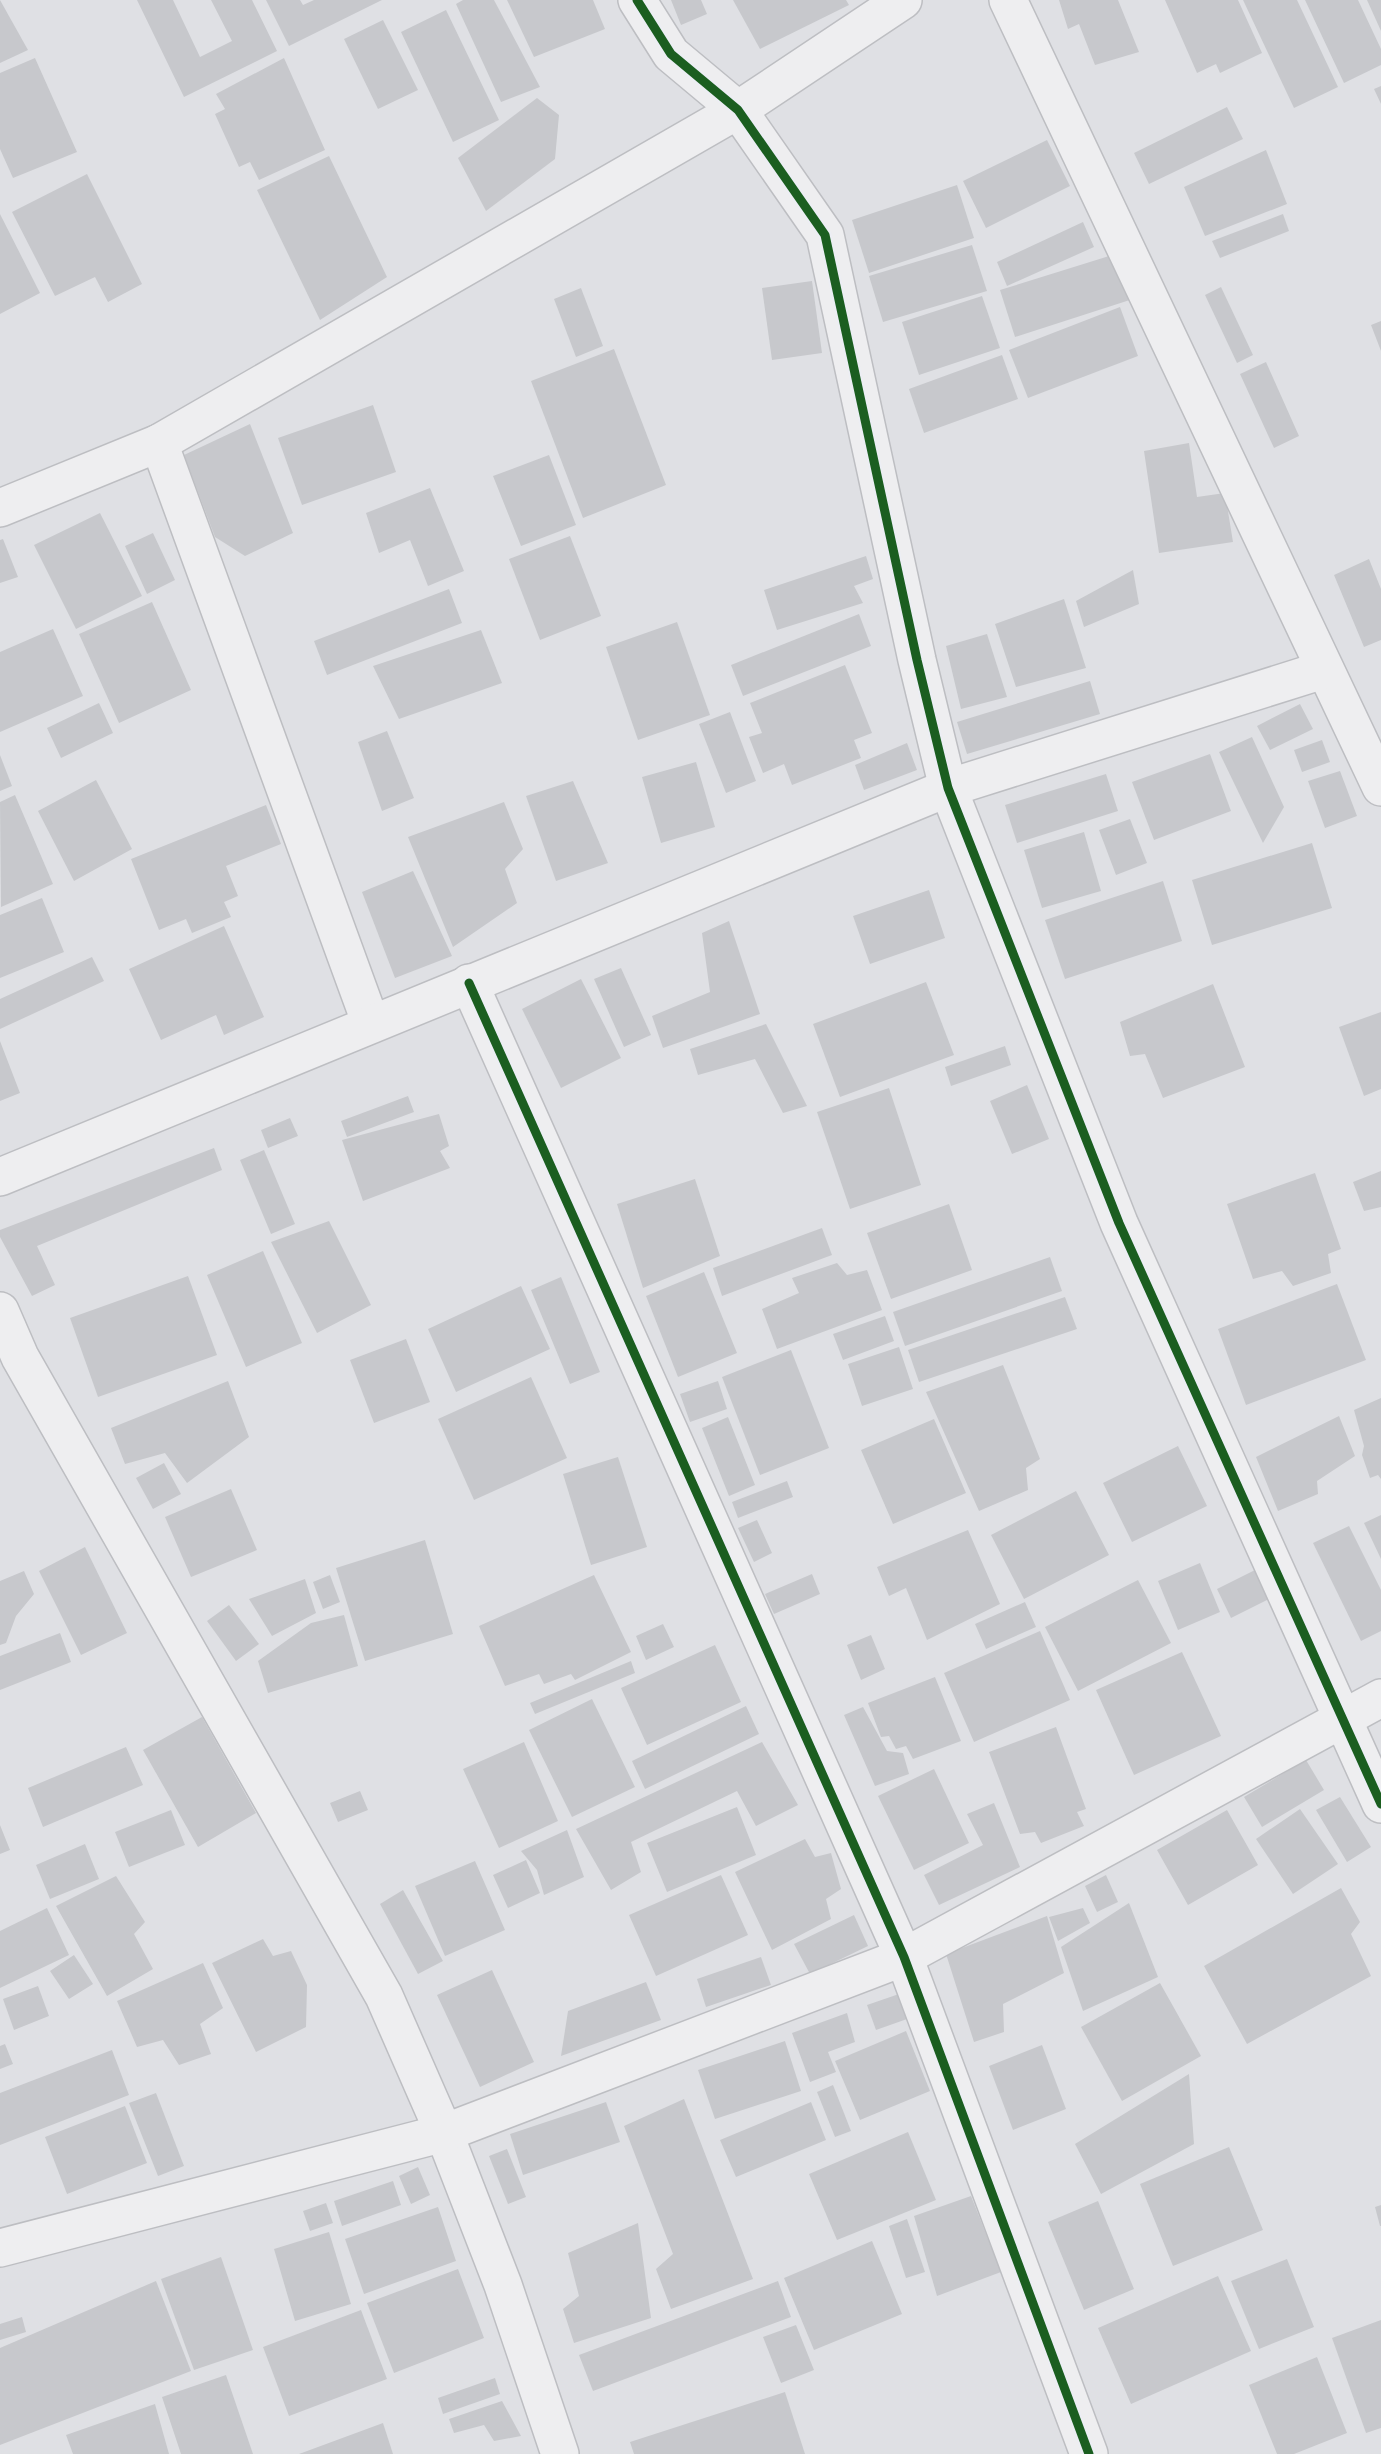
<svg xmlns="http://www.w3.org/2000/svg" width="1381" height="2454" font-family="Inter,sans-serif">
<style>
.building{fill:#c7c8cc}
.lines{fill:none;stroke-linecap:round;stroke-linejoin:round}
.minor-casing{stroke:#bdbec2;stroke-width:40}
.minor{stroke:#eeeef0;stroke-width:37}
.cycleway-casing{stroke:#eceef4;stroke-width:13}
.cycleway{stroke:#1b5e20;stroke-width:9}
</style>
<rect width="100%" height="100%" fill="#dfe0e4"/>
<g class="building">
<path d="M0 0 28 50 0 63Z"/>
<path d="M137 0H173L200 57 232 41 211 0H252L277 51 184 97Z"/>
<path d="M266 0H300L303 5 314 0H382L289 46Z"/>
<path d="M463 0H494L540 87 501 102 456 4Z"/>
<path d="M507 0H593L605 29 534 57Z"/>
<path d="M671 0H701L707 14 681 25Z"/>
<path d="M733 0H846L849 5 760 49Z"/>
<path d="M1059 0H1118L1139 52 1095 65 1079 24 1068 29Z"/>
<path d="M1165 0H1238L1262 53 1220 73 1216 64 1197 73Z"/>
<path d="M1243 0H1297L1338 87 1294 108Z"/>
<path d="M1305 0H1358L1381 49V65L1344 83Z"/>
<path d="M1367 0H1381V31Z"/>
<path d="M446 10 499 120 453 142 401 32Z"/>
<path d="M383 20 418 90 378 109 344 39Z"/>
<path d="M35 58 77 152 13 178 0 149V73Z"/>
<path d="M284 58 325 150 259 180 250 162 239 167 215 114 225 109 216 94Z"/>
<path d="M1381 86V104L1374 89Z"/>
<path d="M537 98 559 115 555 159 486 211 458 158Z"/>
<path d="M1227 107 1243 139 1149 184 1134 153Z"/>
<path d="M1047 140 1070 186 986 228 963 181Z"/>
<path d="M1266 150 1287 204 1205 236 1184 187Z"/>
<path d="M329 156 387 277 320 320 257 190Z"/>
<path d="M87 174 142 284 108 302 95 277 55 296 12 212Z"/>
<path d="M957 185 974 238 869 273 852 220Z"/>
<path d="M0 214 40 293 0 314Z"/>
<path d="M1283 214 1289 231 1220 258 1212 241Z"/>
<path d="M1083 222 1094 247 1007 286 997 262Z"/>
<path d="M972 245 987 291 883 322 869 276Z"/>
<path d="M1122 252 1136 298 1015 337 1000 290Z"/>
<path d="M812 281 822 353 772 360 762 288Z"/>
<path d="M1221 287 1253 355 1237 363 1205 295Z"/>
<path d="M581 288 603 346 576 357 554 299Z"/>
<path d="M982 296 1000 348 919 375 902 322Z"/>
<path d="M1120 307 1138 356 1028 398 1009 350Z"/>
<path d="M1381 321V351L1371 325Z"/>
<path d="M614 349 666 485 583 518 531 381Z"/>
<path d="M1002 355 1018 399 924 433 909 389Z"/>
<path d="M1266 362 1299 436 1274 448 1240 374Z"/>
<path d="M373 405 396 472 302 505 278 438Z"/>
<path d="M250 424 293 533 245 556 215 537 184 455Z"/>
<path d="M1189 443 1197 497 1225 493 1233 542 1159 553 1144 451Z"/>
<path d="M549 455 576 525 521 546 493 476Z"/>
<path d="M430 488 464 571 428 586 410 540 379 553 366 513Z"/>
<path d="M100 513 142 596 76 629 34 545Z"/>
<path d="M153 533 175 580 147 594 125 546Z"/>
<path d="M570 536 601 616 540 640 509 559Z"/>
<path d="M3 539 18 577 0 583V540Z"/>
<path d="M866 556 873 579 854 586 863 603 777 630 764 590Z"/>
<path d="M1369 559 1381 589V640L1364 647 1334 575Z"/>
<path d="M1133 570 1139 604 1084 627 1076 601Z"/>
<path d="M449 589 462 623 327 675 314 641Z"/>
<path d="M1064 599 1086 668 1016 687 995 624Z"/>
<path d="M152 602 191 690 119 723 79 634Z"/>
<path d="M859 614 871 646 743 696 731 665Z"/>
<path d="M677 622 710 715 638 740 606 647Z"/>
<path d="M53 629 83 696 0 732V652Z"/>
<path d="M481 630 502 683 399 719 373 666Z"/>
<path d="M987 634 1007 697 961 709 946 646Z"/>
<path d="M845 665 872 733 854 740 861 758 792 785 784 764 763 773 749 737 762 733 750 703Z"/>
<path d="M1090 681 1100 714 967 754 957 722Z"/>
<path d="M99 703 113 733 61 758 47 728Z"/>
<path d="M1300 704 1313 729 1270 750 1257 726Z"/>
<path d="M730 712 756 781 726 793 699 724Z"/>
<path d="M387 731 414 798 382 811 358 742Z"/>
<path d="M1252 737 1284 807 1263 843 1219 752Z"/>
<path d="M1322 740 1330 762 1302 772 1294 750Z"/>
<path d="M907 743 917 770 864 790 855 765Z"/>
<path d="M1210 754 1231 811 1154 840 1132 782Z"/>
<path d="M0 755 12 786 0 791Z"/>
<path d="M696 762 715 827 661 843 642 777Z"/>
<path d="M1340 771 1357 816 1325 828 1308 781Z"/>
<path d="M1106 774 1118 811 1017 843 1005 805Z"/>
<path d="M96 780 132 849 74 881 38 811Z"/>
<path d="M573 781 608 863 556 881 526 796Z"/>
<path d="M15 795 53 884 1 907 0 802Z"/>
<path d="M504 802 523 849 505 869 517 903 453 947 408 837Z"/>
<path d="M266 805 281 844 226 866 238 896 224 902 231 917 192 933 186 919 159 930 131 859Z"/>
<path d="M1130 819 1147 863 1116 875 1099 830Z"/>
<path d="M1084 832 1101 891 1042 908 1024 850Z"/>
<path d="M1312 843 1332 908 1212 945 1192 880Z"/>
<path d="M413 871 452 956 395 978 362 892Z"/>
<path d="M1163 881 1182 941 1065 979 1045 920Z"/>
<path d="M929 890 945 938 870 964 853 916Z"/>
<path d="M42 898 64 952 0 978V915Z"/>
<path d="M729 921 760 1014 663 1048 652 1016 710 992 702 933Z"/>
<path d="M224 926 264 1017 224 1035 216 1015 161 1040 129 969Z"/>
<path d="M92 957 104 981 0 1029V999Z"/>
<path d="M621 968 651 1035 624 1047 594 979Z"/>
<path d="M581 979 621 1058 561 1088 522 1009Z"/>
<path d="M926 982 954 1055 840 1097 813 1024Z"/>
<path d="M1213 984 1245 1067 1163 1098 1145 1054 1130 1056 1120 1022Z"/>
<path d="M1381 1012V1089L1364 1096 1339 1027Z"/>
<path d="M766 1024 807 1106 783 1113 755 1059 698 1075 690 1049Z"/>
<path d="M0 1041 20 1093 0 1101Z"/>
<path d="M1005 1046 1011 1065 951 1086 945 1067Z"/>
<path d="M1027 1085 1049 1139 1012 1154 990 1101Z"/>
<path d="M889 1088 921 1185 850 1209 817 1112Z"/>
<path d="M408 1096 414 1112 347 1137 341 1121Z"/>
<path d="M439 1114 449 1146 440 1151 450 1168 363 1201 342 1140Z"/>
<path d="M290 1118 298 1136 268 1148 261 1130Z"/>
<path d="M214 1148 222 1170 37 1246 55 1285 32 1296 0 1237V1230Z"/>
<path d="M264 1150 295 1224 271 1234 240 1160Z"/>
<path d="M1381 1171V1207L1364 1211 1353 1182Z"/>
<path d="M1315 1173 1341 1249 1328 1254 1331 1273 1293 1286 1282 1271 1253 1279 1227 1204Z"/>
<path d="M695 1179 720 1256 643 1288 617 1204Z"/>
<path d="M949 1204 972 1270 891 1299 867 1233Z"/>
<path d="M329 1221 371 1305 317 1333 271 1242Z"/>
<path d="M822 1228 832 1255 722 1296 713 1268Z"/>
<path d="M263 1251 302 1343 246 1367 207 1275Z"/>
<path d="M1050 1257 1062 1291 905 1346 893 1312Z"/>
<path d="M837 1263 847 1275 867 1270 882 1310 777 1349 762 1309 799 1293 792 1278Z"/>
<path d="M704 1272 737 1353 678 1377 646 1296Z"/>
<path d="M188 1276 217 1355 98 1397 70 1318Z"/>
<path d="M561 1277 600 1372 570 1384 531 1290Z"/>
<path d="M1337 1284 1366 1360 1246 1405 1218 1329Z"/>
<path d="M521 1286 550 1349 456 1392 428 1329Z"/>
<path d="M1065 1297 1077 1329 919 1382 908 1350Z"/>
<path d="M885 1316 894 1341 843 1360 833 1334Z"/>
<path d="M406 1339 430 1402 374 1423 350 1360Z"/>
<path d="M899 1347 913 1389 862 1406 848 1364Z"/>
<path d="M791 1350 829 1448 760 1475 722 1377Z"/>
<path d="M1003 1365 1040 1459 1026 1468 1028 1490 979 1511 926 1392Z"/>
<path d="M531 1377 567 1458 474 1500 438 1419Z"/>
<path d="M228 1381 249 1437 187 1483 165 1453 125 1464 111 1428Z"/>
<path d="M718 1381 727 1409 690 1422 680 1394Z"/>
<path d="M1381 1398V1479L1378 1475 1370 1478 1362 1455 1364 1446 1354 1410Z"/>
<path d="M1339 1416 1355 1456 1317 1481 1318 1494 1278 1511 1256 1457Z"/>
<path d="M728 1417 755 1485 729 1496 702 1428Z"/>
<path d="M934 1419 966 1493 893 1524 861 1450Z"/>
<path d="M1178 1446 1207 1506 1132 1542 1103 1483Z"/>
<path d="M618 1457 647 1547 591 1565 563 1474Z"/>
<path d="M164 1463 181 1494 153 1509 136 1478Z"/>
<path d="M787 1481 793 1497 738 1518 732 1502Z"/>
<path d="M231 1489 257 1550 191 1577 165 1517Z"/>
<path d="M1076 1491 1109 1555 1024 1599 991 1535Z"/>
<path d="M1381 1515V1559L1364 1523Z"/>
<path d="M757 1520 772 1553 754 1562 738 1528Z"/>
<path d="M1349 1526 1381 1590V1631L1361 1641 1313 1543Z"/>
<path d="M968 1530 1000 1604 927 1640 906 1588 889 1596 877 1567Z"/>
<path d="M425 1540 453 1634 365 1661 336 1568Z"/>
<path d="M85 1547 127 1633 81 1655 39 1571Z"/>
<path d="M1200 1563 1220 1612 1178 1630 1158 1581Z"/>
<path d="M1255 1570 1269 1599 1231 1618 1217 1589Z"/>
<path d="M24 1571 34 1594 16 1616 6 1643 0 1645V1581Z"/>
<path d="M812 1574 820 1594 774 1614 765 1594Z"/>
<path d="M330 1575 340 1602 323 1609 313 1582Z"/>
<path d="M594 1575 631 1652 575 1680 571 1674 544 1684 539 1674 505 1686 479 1626Z"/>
<path d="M305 1579 316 1613 272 1636 249 1599Z"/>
<path d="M1138 1580 1171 1643 1078 1691 1045 1627Z"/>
<path d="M1025 1602 1036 1627 986 1649 975 1624Z"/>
<path d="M229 1605 259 1644 236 1661 207 1621Z"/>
<path d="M344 1615 358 1666 268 1693 258 1661 311 1623Z"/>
<path d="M663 1624 674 1647 646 1660 636 1636Z"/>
<path d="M1040 1631 1070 1700 974 1742 944 1673Z"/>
<path d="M60 1633 71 1662 0 1690V1656Z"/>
<path d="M871 1635 885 1669 861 1680 847 1645Z"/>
<path d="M715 1645 741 1702 647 1745 621 1688Z"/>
<path d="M1182 1652 1221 1736 1134 1775 1096 1690Z"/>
<path d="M631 1661 635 1673 535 1714 530 1703Z"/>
<path d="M935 1677 961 1741 913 1759 906 1746 896 1749 889 1736 881 1737 868 1703Z"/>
<path d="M592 1699 635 1787 572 1817 529 1730Z"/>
<path d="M746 1706 759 1734 645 1789 632 1761Z"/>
<path d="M863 1707 887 1751 903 1753 909 1774 875 1786 844 1715Z"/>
<path d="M202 1717 256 1813 198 1847 143 1750Z"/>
<path d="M1056 1727 1086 1809 1077 1812 1084 1826 1041 1843 1035 1832 1020 1834 989 1752Z"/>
<path d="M524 1742 558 1821 499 1848 463 1769Z"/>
<path d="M762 1742 798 1805 756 1826 737 1791 631 1842 641 1872 611 1890 576 1829Z"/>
<path d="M126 1747 143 1785 43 1827 28 1788Z"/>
<path d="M1306 1760 1324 1790 1262 1827 1244 1797Z"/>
<path d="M934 1769 969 1843 914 1870 878 1796Z"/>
<path d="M360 1791 368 1810 338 1822 330 1803Z"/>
<path d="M1340 1797 1371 1847 1347 1862 1316 1810Z"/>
<path d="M994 1803 1020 1867 939 1905 924 1875 983 1845 967 1814Z"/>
<path d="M737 1807 756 1855 667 1892 647 1843Z"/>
<path d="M1300 1809 1338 1864 1293 1894 1256 1839Z"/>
<path d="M171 1810 185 1845 129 1867 115 1832Z"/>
<path d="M1227 1810 1258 1865 1188 1905 1157 1850Z"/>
<path d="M0 1825 10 1850 0 1854Z"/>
<path d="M567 1830 584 1877 544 1895 537 1870 521 1851Z"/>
<path d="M805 1839 815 1857 831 1853 841 1889 826 1899 831 1919 772 1950 735 1872Z"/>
<path d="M85 1844 99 1879 50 1899 36 1865Z"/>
<path d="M526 1860 540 1893 508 1908 493 1875Z"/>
<path d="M475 1861 505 1930 445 1956 415 1886Z"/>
<path d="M721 1875 748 1935 656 1976 629 1915Z"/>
<path d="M1106 1875 1118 1902 1097 1912 1085 1886Z"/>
<path d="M116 1876 145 1922 134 1934 153 1969 107 1996 56 1906Z"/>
<path d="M1341 1888 1360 1922 1351 1934 1371 1976 1247 2044 1204 1966Z"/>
<path d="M403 1890 443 1961 418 1974 380 1904Z"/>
<path d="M1129 1903 1158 1977 1083 2011 1061 1947Z"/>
<path d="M47 1908 69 1955 0 1988V1931Z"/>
<path d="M1083 1908 1090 1923 1058 1941 1049 1917Z"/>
<path d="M854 1915 868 1946 810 1974 794 1944Z"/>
<path d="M1047 1916 1064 1973 1003 2004 1004 2032 974 2042 946 1954Z"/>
<path d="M263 1939 273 1956 291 1951 307 1985 306 2027 256 2052 212 1963Z"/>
<path d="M74 1955 93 1984 69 1999 50 1971Z"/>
<path d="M761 1957 771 1985 706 2007 697 1979Z"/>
<path d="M203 1963 223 2008 200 2024 211 2054 179 2065 163 2040 137 2047 117 2001Z"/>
<path d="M492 1970 534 2062 480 2087 437 1995Z"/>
<path d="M646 1982 661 2020 561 2056 568 2011Z"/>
<path d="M1160 1983 1201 2056 1122 2101 1081 2027Z"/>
<path d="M38 1986 49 2016 14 2030 3 1999Z"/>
<path d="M899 1994 907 2019 876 2030 867 2005Z"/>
<path d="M847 2013 855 2042 828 2052 836 2072 810 2082 792 2033Z"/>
<path d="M906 2031 930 2091 860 2120 835 2061Z"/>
<path d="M785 2041 801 2091 715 2119 698 2070Z"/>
<path d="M5 2044 13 2064 0 2069V2046Z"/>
<path d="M1042 2045 1066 2109 1013 2130 989 2066Z"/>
<path d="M112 2050 129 2095 0 2145V2093Z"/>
<path d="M1189 2074 1194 2144 1101 2194 1075 2144Z"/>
<path d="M833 2085 851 2131 835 2137 817 2092Z"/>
<path d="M156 2093 184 2166 158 2176 129 2103Z"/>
<path d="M684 2099 753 2279 671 2309 656 2269 673 2254 624 2126Z"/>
<path d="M606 2102 620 2142 523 2175 510 2134Z"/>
<path d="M811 2102 826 2140 736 2177 720 2140Z"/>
<path d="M125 2106 147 2163 67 2194 45 2137Z"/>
<path d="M908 2132 936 2200 837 2240 809 2174Z"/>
<path d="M1229 2147 1263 2230 1173 2266 1140 2184Z"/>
<path d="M507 2149 526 2197 508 2204 489 2156Z"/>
<path d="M418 2167 430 2195 411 2204 399 2176Z"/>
<path d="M393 2181 401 2205 342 2226 334 2201Z"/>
<path d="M971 2196 1001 2272 937 2296 914 2216Z"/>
<path d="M1098 2201 1134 2289 1084 2310 1048 2222Z"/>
<path d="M326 2203 333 2223 310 2231 303 2211Z"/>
<path d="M1381 2205V2226H1380L1375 2207Z"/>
<path d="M438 2207 456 2261 364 2294 345 2239Z"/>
<path d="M907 2219 925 2272 906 2278 889 2226Z"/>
<path d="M638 2223 651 2318 574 2343 563 2309 579 2296 568 2253Z"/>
<path d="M329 2232 351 2304 295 2321 274 2249Z"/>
<path d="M872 2241 902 2314 814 2350 784 2278Z"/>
<path d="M221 2257 253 2350 194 2370 161 2279Z"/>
<path d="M1287 2259 1314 2327 1259 2349 1231 2281Z"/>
<path d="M458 2269 484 2338 394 2373 367 2303Z"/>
<path d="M1218 2276 1251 2351 1131 2404 1098 2328Z"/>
<path d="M156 2281 191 2371 0 2445V2348Z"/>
<path d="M778 2281 791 2317 593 2391 579 2355Z"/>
<path d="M361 2310 387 2379 289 2416 263 2347Z"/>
<path d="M22 2317 26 2332 0 2340V2324Z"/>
<path d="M1381 2320V2428L1366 2433 1332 2338Z"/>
<path d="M796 2325 814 2370 781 2383 763 2337Z"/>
<path d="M1317 2357 1347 2433 1294 2454H1277L1249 2385Z"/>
<path d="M226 2375 253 2454H181L162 2397Z"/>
<path d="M495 2378 500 2394 443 2414 438 2398Z"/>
<path d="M785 2392 805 2454H634L630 2442Z"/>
<path d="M502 2401 521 2436 494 2441 484 2425 454 2433 449 2419Z"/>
<path d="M155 2404 169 2454H73L66 2435Z"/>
<path d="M383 2423 393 2454H299Z"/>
</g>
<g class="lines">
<defs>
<g id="minor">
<path d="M637 0 671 54 738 110 825 235 917 660 948 788 1119 1223 1381 1804"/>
<path d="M1008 0 1381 787"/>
<path d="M159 443 371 1024"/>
<path d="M0 508 159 443 738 110 903 0"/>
<path d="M469 983 904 1957 1089 2454"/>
<path d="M0 1177 948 788 1323 670"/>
<path d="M0 1311 20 1357 384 1996 444 2133 503 2285 560 2454"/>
<path d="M0 2248 444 2133 904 1957 1381 1698"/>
</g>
</defs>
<use href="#minor" class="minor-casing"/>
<use href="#minor" class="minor"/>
<defs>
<g id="cycleway">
<path d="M637 0 671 54 738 110 825 235 917 660 948 788 1119 1223 1381 1804"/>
<path d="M469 983 904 1957 1089 2454"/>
</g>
</defs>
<use href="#cycleway" class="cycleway-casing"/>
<use href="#cycleway" class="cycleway"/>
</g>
</svg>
